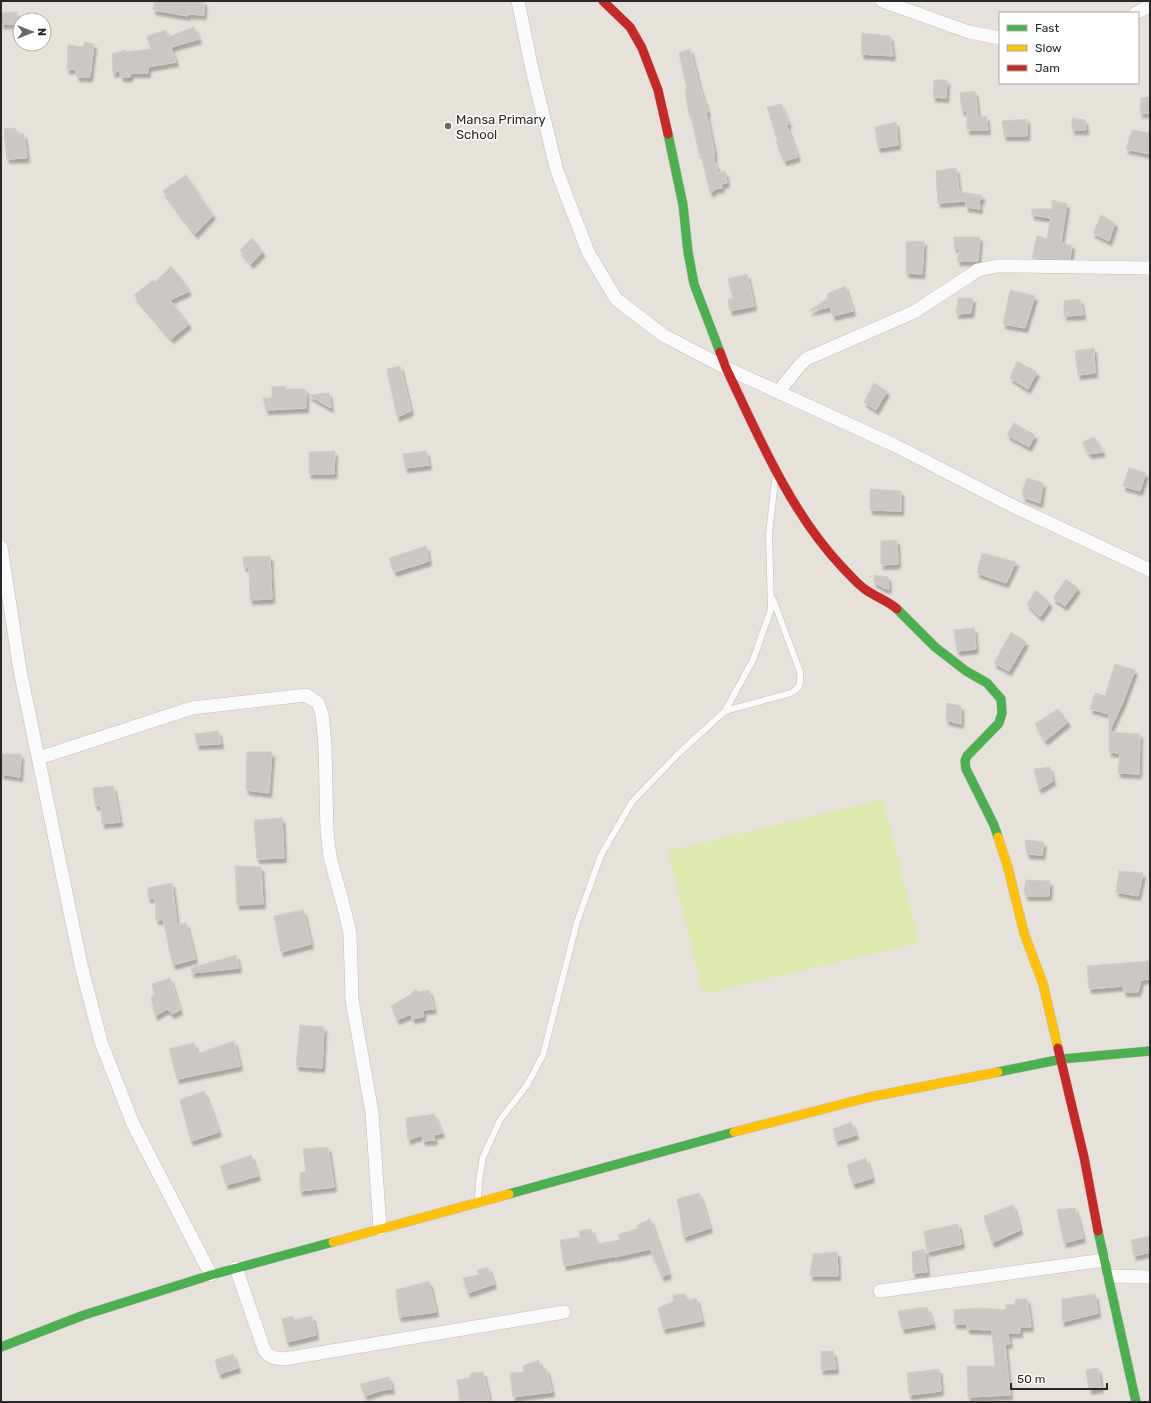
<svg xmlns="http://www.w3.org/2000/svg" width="1151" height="1403" font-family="Rubik,sans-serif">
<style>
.pitch{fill:#dde9ae}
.building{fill:#ccc7c4;stroke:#d2cdc8;filter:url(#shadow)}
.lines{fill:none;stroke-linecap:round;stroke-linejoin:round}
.lane-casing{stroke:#c0bebe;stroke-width:7}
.street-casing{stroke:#c0bebe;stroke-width:14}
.fast-casing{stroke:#c0bebe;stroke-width:10}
.slow-casing{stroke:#c0bebe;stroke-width:10}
.jam-casing{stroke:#c0bebe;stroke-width:10}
.lane{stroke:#fbfafa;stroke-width:6}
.street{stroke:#fbfafa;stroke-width:13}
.fast{stroke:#4caf50;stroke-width:9}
.slow{stroke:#ffc107;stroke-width:9}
.jam{stroke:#c62828;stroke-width:9}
.poi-dot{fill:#6b6967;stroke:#fff;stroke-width:1.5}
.labels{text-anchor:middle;stroke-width:3;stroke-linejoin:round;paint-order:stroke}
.poi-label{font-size:13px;fill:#282828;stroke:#fff;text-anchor:start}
</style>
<defs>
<filter id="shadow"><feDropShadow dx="2.5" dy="4.5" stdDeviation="1" flood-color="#0004"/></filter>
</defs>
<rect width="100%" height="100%" fill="#e7e1dc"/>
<path class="pitch" d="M883 799 919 943 703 994 668 851Z"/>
<g class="building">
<path d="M154 1H204V15L187 14 188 16 153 10Z"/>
<path d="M17 12 16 24H1V13Z"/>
<path d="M194 27 199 39 171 47 176 62 148 67V73H131L130 77H121L119 71 113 73 112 54 125 50V52L151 49 147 36 166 30 168 37Z"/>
<path d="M862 33 890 36 893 56 861 54Z"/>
<path d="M84 42 94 44 90 77H77L76 69H67L68 45 84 47Z"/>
<path d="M690 49 699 85 708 112 706 113 714 150V164L716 163 718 174 725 171 727 183 721 184 722 188 714 189V191L710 192 701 154H699L691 115H689L685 89H687L679 53Z"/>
<path d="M934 80H947L946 98 933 97Z"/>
<path d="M975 91 978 117 986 116 988 130H967V111H962L960 93Z"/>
<path d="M1150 97V113H1140L1141 98Z"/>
<path d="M781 104 789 124H786L798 157 784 161 776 142H778L767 107Z"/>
<path d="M1072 118 1085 120 1086 130H1072Z"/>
<path d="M1027 119V136H1004L1002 121Z"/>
<path d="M896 122 898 145 878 148 875 127Z"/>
<path d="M16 128V134H24L27 158 7 159 4 129Z"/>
<path d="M1132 130 1150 133V154L1126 149Z"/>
<path d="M956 168 959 192 982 195V199L979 200 980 209 966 207V201L938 203 936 171Z"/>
<path d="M186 175 213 215 195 234 163 191Z"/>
<path d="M1052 200 1067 204 1061 243 1072 245 1070 259 1032 258 1037 236 1047 239 1051 218 1032 215V209H1052Z"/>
<path d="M1101 215 1115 223 1109 241 1093 233Z"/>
<path d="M954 237H980L978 261H957L960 249 954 248Z"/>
<path d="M252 238 263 252 251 264 240 250Z"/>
<path d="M924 241 922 274 906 273V242Z"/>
<path d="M171 266 186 285H185L189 291 170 300 189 324 171 339 134 295 153 280 155 282Z"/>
<path d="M747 274 754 306 730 311 728 299 733 298 728 279Z"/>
<path d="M845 286 853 311 833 316 830 307 809 311 828 298 827 294Z"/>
<path d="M1010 290 1035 296 1025 328 1003 324Z"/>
<path d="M958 298H973L971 313 956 314Z"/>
<path d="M1080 299 1083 315 1064 316V301Z"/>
<path d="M1094 348 1095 373 1078 375 1075 351Z"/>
<path d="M1017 361 1037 372 1028 389 1010 378Z"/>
<path d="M400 366 411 411 397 417 387 369Z"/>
<path d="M874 383 887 391 876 410 864 402Z"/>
<path d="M286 386 285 389H306V408L266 410 263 398H272V387Z"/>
<path d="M329 393 331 408 308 395Z"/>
<path d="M1014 423 1035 435 1029 447 1007 435Z"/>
<path d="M1094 437 1103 452 1089 454 1082 442Z"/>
<path d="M335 451 334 474H309V452Z"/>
<path d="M426 451 429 465 405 468 403 454Z"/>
<path d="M1129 468 1146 473 1140 491 1123 486Z"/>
<path d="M1027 478 1043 483 1040 503 1023 497V489Z"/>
<path d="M870 489 901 491V511L870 510Z"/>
<path d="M897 540 898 564 881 565V541Z"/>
<path d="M426 546 429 561 394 572 389 558Z"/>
<path d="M982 553 1016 562 1006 583 977 573Z"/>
<path d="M270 556 272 599 250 600 249 568 244 567 243 557Z"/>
<path d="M874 575 888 577 889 589 884 588 874 582Z"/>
<path d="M1066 579 1078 588 1065 606 1053 598Z"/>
<path d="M1036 590 1050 603 1040 617 1027 604Z"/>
<path d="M974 628 976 649 957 651 954 630Z"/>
<path d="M1011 632 1026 642 1009 671 994 663Z"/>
<path d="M1115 664 1135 670 1123 702 1109 732 1140 734 1139 774 1118 773 1120 753 1109 752V714L1090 709 1095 693 1105 696Z"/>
<path d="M947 703 961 706V724L946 720Z"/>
<path d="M1058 709 1068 722 1045 741 1035 724Z"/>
<path d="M218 731 221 744 197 745 195 734Z"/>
<path d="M247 752H272L269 793 246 790Z"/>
<path d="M1 754H21L20 777 1 774Z"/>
<path d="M1050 767 1053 781 1039 789 1034 769Z"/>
<path d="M113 786 120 822 102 824 101 806 95 805 93 788Z"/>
<path d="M282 818 284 858 257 859 254 820Z"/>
<path d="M1025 840 1044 842 1042 855 1027 854Z"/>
<path d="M235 866 261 867 263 904 237 905Z"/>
<path d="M1119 871 1143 873 1138 896 1116 892Z"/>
<path d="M1026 880 1050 881 1049 896H1026L1024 891Z"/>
<path d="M172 883 177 925 186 923 195 959 173 965 163 920H156L155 898H148V888Z"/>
<path d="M303 910 311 944 281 952 274 916Z"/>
<path d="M236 955 239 968 192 973 191 968Z"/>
<path d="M1150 961V979L1141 980 1138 992H1124L1123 986 1089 989 1087 966Z"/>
<path d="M170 978 180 1010 172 1014 167 1009 155 1016 151 996 155 995 152 984Z"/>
<path d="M415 989 418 992 429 990 434 1009 423 1010V1017L412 1019 411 1014 397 1020 391 1006 410 995Z"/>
<path d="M300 1025 324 1027 322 1068 296 1066Z"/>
<path d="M234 1041 240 1066 177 1079 169 1049 194 1043 197 1054Z"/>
<path d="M204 1091 219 1132 191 1141 180 1100Z"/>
<path d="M434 1114 442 1133 433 1135 435 1140 423 1141 422 1135 408 1140 406 1118Z"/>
<path d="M851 1122 856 1135 836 1141 833 1129Z"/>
<path d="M328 1147 334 1187 300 1191V1173L306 1171 303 1149Z"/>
<path d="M251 1155 258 1176 226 1185 220 1166Z"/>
<path d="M866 1158 872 1178 853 1184 847 1165Z"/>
<path d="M699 1193 710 1228 684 1237 681 1225 682 1224 677 1199Z"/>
<path d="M1013 1205 1020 1230 992 1243 984 1216Z"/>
<path d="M1075 1208 1083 1238 1064 1243 1057 1210Z"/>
<path d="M650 1219 669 1274 662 1277 650 1249 615 1257V1256L564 1266 560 1240 580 1237 579 1231 591 1229 596 1244 620 1240 618 1235 638 1228 637 1225Z"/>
<path d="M958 1224 962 1244 927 1252 924 1231Z"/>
<path d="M1150 1236V1252L1134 1256 1131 1240Z"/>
<path d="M924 1249 927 1272 913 1273 912 1252Z"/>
<path d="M837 1252 838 1276H810L813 1254Z"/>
<path d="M488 1267 494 1284 468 1293 463 1278 479 1275 477 1270Z"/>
<path d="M429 1281 436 1312 399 1317 396 1290Z"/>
<path d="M685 1294 688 1300 696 1298 702 1321 663 1329 658 1308 674 1301 673 1295Z"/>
<path d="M1095 1294 1098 1313 1062 1322V1299Z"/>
<path d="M1016 1299H1027L1031 1327H1020V1333H1008L1010 1344H1005L1010 1395 968 1397 967 1366H995L992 1330 967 1329V1324H954V1310L979 1308 1007 1310 1005 1304 1014 1305Z"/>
<path d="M927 1307 933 1324 902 1329 898 1311Z"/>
<path d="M292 1316 295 1320 312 1316 316 1335 287 1342 282 1319Z"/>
<path d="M821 1351H833L836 1369 821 1370Z"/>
<path d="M233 1354 238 1368 219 1374 215 1360Z"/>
<path d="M539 1360 541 1370 546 1368 552 1392 513 1397 510 1373 524 1372 523 1366Z"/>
<path d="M1098 1368 1101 1388 1089 1390 1086 1370Z"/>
<path d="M939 1369 941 1391 909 1395 907 1373Z"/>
<path d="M483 1372 490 1402H460L457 1380 469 1378 471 1373Z"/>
<path d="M389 1377 392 1389 382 1390 365 1396 360 1384Z"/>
</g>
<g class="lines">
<defs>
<g id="lane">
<path d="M725 711 791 693C801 687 801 683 800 672L773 599"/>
<path d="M478 1199 479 1181 483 1157 500 1120 527 1085 543 1055 577 922 601 855 632 802 678 754 725 711 753 660 771 609 769 534 775 480"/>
</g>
<g id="street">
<path d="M518 1 533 74 557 171 588 252 616 299 663 335 726 368 894 445 1011 505 1150 570"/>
<path d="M882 1 969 32 1000 38"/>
<path d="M1136 13 1150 6"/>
<path d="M778 392 800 365 806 359 914 312 978 270 997 266H1018L1150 268"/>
<path d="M1 547 20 670 81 965 101 1042 133 1124 211 1275"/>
<path d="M39 758 192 708 306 695 318 703 322 714 325 745 327 832 330 857 345 912 350 934 352 1000 372 1113 380 1229"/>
<path d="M236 1268 264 1349C269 1358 275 1358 284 1359L564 1312"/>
<path d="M1109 1276 1150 1277"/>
<path d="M880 1291 1104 1260"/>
</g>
<g id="fast">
<path d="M668 134 683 205 688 252 694 284 720 352"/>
<path d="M897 609 935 647 966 671 987 683 1001 699 1002 713 999 723 967 756 965 761 966 769 994 825 998 837"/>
<path d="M998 1072 1062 1059 1150 1051"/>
<path d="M509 1194 734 1132"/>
<path d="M1098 1231 1136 1402"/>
<path d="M1 1347 84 1315 211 1275 333 1242"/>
</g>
<g id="slow">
<path d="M998 837 1008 868 1024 933 1043 984 1058 1048"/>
<path d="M734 1132 870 1097 998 1072"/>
<path d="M333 1242 509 1194"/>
</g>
<g id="jam">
<path d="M603 1 630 27 642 48 658 90 668 134"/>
<path d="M720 352 726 368C758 435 790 512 842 567 849 574 857 584 866 590 876 597 888 601 897 609"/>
<path d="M1058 1048 1084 1157 1098 1231"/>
</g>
</defs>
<use href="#lane" class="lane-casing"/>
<use href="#street" class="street-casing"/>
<use href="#fast" class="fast-casing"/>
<use href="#slow" class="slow-casing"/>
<use href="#jam" class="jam-casing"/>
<use href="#lane" class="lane"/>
<use href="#street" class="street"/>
<use href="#fast" class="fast"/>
<use href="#slow" class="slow"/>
<use href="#jam" class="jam"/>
</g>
<circle class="poi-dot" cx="448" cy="126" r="4"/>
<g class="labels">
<g class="poi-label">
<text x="456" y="124">Mansa Primary<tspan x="456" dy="15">School</tspan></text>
</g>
</g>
<rect width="1151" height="1403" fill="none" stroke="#282828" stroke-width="4"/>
<rect x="999" y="12" width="140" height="72" fill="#ffffff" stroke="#a9a9a9"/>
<rect x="1007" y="25" width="20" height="6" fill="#4caf50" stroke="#a9a9a9"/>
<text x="1035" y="32" font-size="12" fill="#282828">Fast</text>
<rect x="1007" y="45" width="20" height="6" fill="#ffc107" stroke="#a9a9a9"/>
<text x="1035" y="52" font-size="12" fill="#282828">Slow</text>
<rect x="1007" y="65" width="20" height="6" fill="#c62828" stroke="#a9a9a9"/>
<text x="1035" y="72" font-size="12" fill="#282828">Jam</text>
<g transform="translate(32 32) rotate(90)"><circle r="19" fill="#ffffff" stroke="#a9a9a9"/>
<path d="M0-3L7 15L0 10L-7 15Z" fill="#6b6967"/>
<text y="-6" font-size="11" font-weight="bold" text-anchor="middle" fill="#282828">N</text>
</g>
<path d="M1011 1383v6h96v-6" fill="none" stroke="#282828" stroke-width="2"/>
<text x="1017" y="1383" font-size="12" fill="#282828" stroke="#ffffff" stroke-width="3" paint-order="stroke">50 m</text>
</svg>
